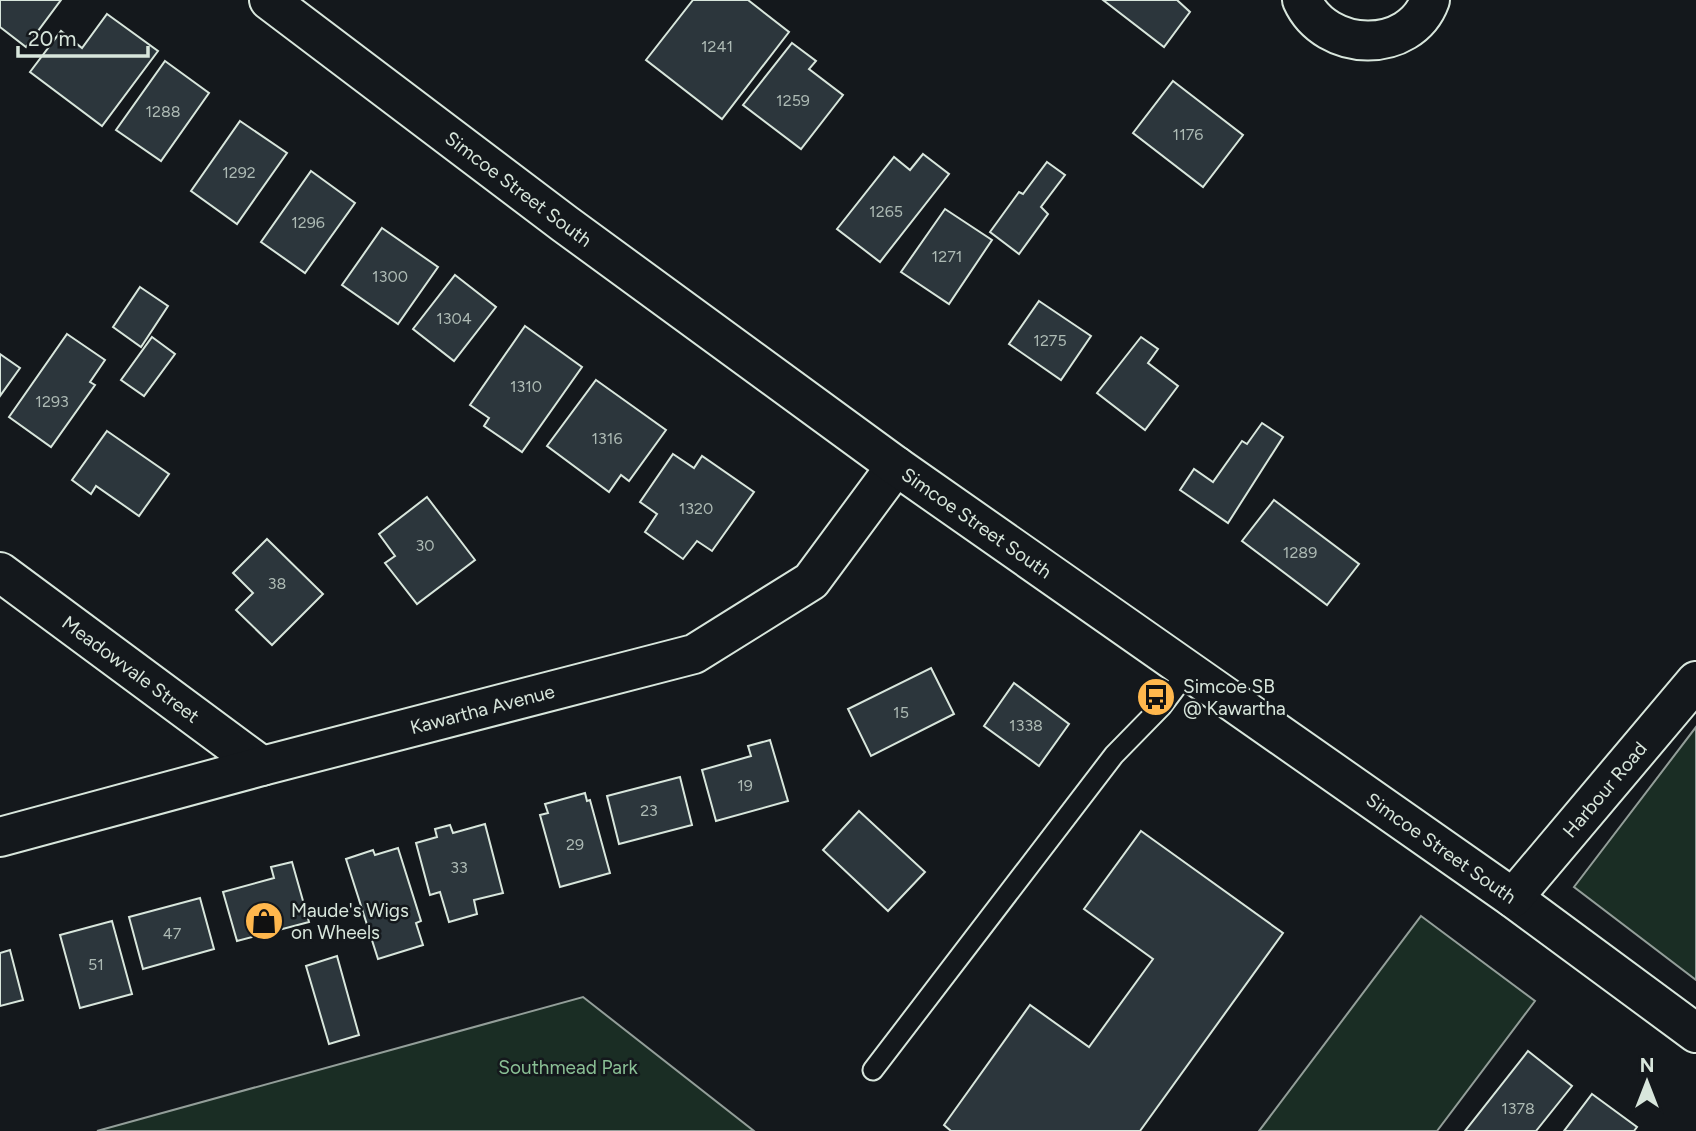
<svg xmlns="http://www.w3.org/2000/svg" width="1696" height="1131" font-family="Figtree,sans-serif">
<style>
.green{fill:#1a2d24;stroke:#939e99;stroke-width:2}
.building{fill:#2c363c;stroke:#d8e6dc;stroke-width:2}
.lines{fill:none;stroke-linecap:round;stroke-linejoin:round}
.lane-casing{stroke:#d8e6dc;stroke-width:23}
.street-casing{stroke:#d8e6dc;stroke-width:42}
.secondary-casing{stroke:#d8e6dc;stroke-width:42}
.lane{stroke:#14181c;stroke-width:19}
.street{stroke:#14181c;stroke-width:38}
.secondary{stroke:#14181c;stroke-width:38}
.labels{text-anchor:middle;stroke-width:5;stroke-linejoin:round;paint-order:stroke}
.number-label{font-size:16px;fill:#adbab4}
.street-label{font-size:19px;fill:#d8e6dc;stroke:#14181c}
.poi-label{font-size:19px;fill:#d8e6dc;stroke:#14181c;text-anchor:start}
.park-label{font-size:19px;fill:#8ac095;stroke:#14181c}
</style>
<rect width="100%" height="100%" fill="#14181c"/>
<g class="green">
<path d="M1696 727V980L1574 887Z"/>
<path d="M1421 916 1535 1001 1437 1131H1259Z"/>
<path d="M583 997 754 1131H97Z"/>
</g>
<g class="building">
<path d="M0 0H61L26 47 0 27Z"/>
<path d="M693 0H748L789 32 722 119 646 60Z"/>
<path d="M1103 0H1177L1190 12 1164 47Z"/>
<path d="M107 14 158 51 102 126 30 72 61 31 82 48Z"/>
<path d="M792 43 816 61 809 69 843 95 801 149 743 105Z"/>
<path d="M165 61 209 93 161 161 116 130Z"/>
<path d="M1173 81 1243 135 1203 187 1133 133Z"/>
<path d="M240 121 287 153 237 224 191 191Z"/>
<path d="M923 154 949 174 880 262 837 229 894 157 910 170Z"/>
<path d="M1047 162 1065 175 1041 207 1048 214 1019 254 990 232 1019 192 1023 194Z"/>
<path d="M311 171 355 203 305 273 261 242Z"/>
<path d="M945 209 992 240 949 304 901 272Z"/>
<path d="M382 228 438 267 398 324 342 285Z"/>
<path d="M455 275 496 307 454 361 413 329Z"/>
<path d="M140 287 168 306 141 347 113 327Z"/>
<path d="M1039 301 1091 336 1061 380 1009 344Z"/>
<path d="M525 326 582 367 522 452 484 426 489 418 470 405Z"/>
<path d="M67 334 105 360 90 382 95 385 51 447 9 417Z"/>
<path d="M152 337 175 354 144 396 121 380Z"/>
<path d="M1141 337 1158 349 1148 363 1178 386 1145 430 1097 393Z"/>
<path d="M0 354 20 368 0 396Z"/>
<path d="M596 380 666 430 629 481 621 475 609 492 547 446Z"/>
<path d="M1262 423 1283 437 1228 523 1180 490 1194 469 1213 482 1242 441 1247 444Z"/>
<path d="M107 431 169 474 139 516 96 486 91 494 72 480Z"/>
<path d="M673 454 694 468 702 456 754 492 712 551 697 541 683 559 645 532 657 514 640 502Z"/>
<path d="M427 497 475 560 417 604 385 563 395 556 379 534Z"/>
<path d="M1274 500 1359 564 1327 605 1242 541Z"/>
<path d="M267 539 323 594 272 645 236 610 253 593 233 573Z"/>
<path d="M931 668 954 714 871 756 848 709Z"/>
<path d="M1014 683 1069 724 1039 766 984 726Z"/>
<path d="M770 740 788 801 716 821 702 770 751 756 748 746Z"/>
<path d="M680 777 692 825 619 844 607 796Z"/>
<path d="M585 793 587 801 590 800 610 873 560 887 540 815 548 813 545 804Z"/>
<path d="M859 811 925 872 888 911 823 850Z"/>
<path d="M485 824 503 893 474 900 477 914 449 922 440 892 430 895 416 843 437 837 435 829 450 825 453 833Z"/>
<path d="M1141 831 1283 933 1140 1131H951L944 1125 1030 1005 1089 1047 1153 959 1084 909Z"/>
<path d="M398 848 421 921 416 923 423 945 378 959 346 859 373 850 375 855Z"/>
<path d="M292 862 309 922 237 941 223 892 274 878 271 867Z"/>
<path d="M200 898 214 949 143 969 129 917Z"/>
<path d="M112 921 132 994 80 1008 60 935Z"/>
<path d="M10 950 23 1000 0 1006V953Z"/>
<path d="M337 956 359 1035 329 1044 306 966Z"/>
<path d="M1528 1051 1572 1086 1536 1131H1465Z"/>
<path d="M1592 1094 1637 1127 1634 1131H1564Z"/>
</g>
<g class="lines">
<defs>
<path id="lane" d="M873 1070 1114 755 1161 707 1188 671"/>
<g id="street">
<path id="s1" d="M0 572 262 766"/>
<path id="s2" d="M0 837 262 766 694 654 811 581 896 466"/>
</g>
<g id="secondary">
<path id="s3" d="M269 0 565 224 896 466 1513 898 1696 1033"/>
<path d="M1302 0C1326 53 1410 55 1430 0"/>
<path id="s4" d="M1513 898 1696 681"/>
</g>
</defs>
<use href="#lane" class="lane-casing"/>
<use href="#street" class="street-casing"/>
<use href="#secondary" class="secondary-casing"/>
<use href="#lane" class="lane"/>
<use href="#street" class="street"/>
<use href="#secondary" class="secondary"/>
</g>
<defs>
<symbol id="bus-disc" viewBox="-11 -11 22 22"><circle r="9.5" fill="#ffb74d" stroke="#14181c"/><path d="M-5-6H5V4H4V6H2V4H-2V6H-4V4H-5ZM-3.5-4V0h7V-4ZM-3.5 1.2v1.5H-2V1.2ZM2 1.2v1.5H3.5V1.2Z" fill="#111"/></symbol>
<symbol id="shop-disc" viewBox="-11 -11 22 22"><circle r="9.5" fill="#ffb74d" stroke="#14181c"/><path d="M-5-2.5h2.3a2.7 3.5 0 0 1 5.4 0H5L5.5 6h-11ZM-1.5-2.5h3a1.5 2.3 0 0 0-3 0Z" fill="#111"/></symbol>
</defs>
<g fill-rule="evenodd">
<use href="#bus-disc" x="1134" y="675" width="44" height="44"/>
<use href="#shop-disc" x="242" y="899" width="44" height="44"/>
</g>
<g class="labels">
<g class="number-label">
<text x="717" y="52">1241</text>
<text x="793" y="106">1259</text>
<text x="163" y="117">1288</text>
<text x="1188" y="140">1176</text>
<text x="239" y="178">1292</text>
<text x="886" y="217">1265</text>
<text x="308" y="228">1296</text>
<text x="947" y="262">1271</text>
<text x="390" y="282">1300</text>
<text x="454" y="324">1304</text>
<text x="1050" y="346">1275</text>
<text x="526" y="392">1310</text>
<text x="52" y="407">1293</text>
<text x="607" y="444">1316</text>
<text x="696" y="514">1320</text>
<text x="425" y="551">30</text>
<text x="1300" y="558">1289</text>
<text x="277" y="589">38</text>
<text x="901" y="718">15</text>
<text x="1026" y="731">1338</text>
<text x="745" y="791">19</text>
<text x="649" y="816">23</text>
<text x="575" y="850">29</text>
<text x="459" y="873">33</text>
<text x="172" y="939">47</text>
<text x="96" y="970">51</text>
<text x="1518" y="1114">1378</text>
</g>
<g class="street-label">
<text dy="7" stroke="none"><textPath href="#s3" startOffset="313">Simcoe Street South</textPath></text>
<text dy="7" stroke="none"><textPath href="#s3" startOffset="880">Simcoe Street South</textPath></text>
<text dy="7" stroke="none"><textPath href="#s1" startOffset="163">Meadowvale Street</textPath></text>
<text dy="7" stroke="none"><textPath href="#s2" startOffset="499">Kawartha Avenue</textPath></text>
<text dy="7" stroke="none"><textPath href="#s4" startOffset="142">Harbour Road</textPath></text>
<text dy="7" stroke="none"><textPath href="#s3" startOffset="1447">Simcoe Street South</textPath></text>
</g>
<g class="poi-label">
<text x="1183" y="693">Simcoe SB<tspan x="1183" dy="22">@ Kawartha</tspan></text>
<text x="291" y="917">Maude's Wigs<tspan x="291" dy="22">on Wheels</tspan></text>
</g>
<g class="park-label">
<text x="568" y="1074">Southmead Park</text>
</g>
</g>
<g transform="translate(1647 1082)" stroke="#14181c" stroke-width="5" paint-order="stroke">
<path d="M0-5L12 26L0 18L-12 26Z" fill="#d8e6dc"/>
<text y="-10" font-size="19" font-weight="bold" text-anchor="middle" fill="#d8e6dc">N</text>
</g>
<path d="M18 46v10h130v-10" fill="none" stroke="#d8e6dc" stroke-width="3.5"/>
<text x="28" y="46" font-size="21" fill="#d8e6dc" stroke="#14181c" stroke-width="5" paint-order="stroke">20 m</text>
</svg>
